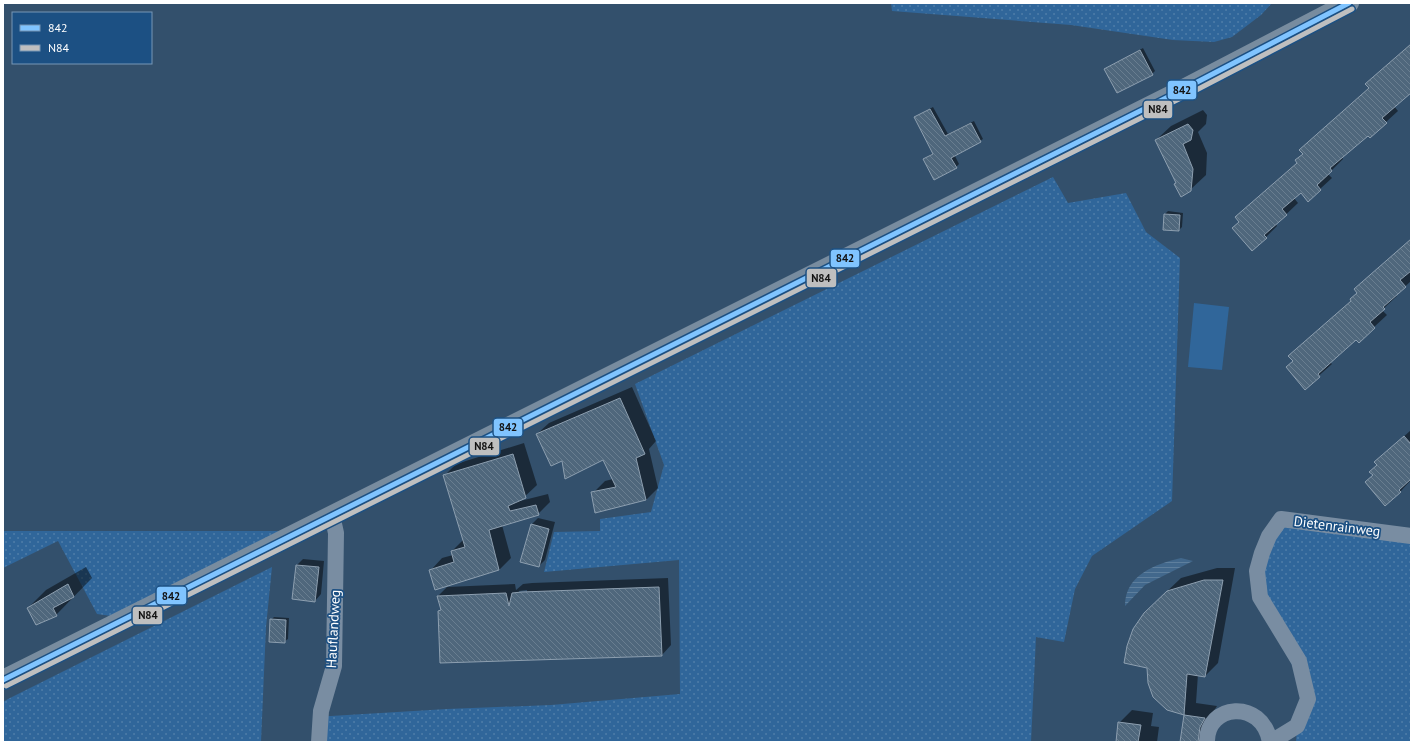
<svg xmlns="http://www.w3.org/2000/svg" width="1414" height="745" font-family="'PT Sans',sans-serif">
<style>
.grass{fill:url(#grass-dots)}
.garden{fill:#30669a}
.water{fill:url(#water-rules)}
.shadow{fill:#0007;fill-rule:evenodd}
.building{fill:url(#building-back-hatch);stroke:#8d9fb0}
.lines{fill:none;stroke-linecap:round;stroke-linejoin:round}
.minor{stroke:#798da2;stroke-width:16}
.major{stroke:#788c9f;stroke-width:20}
.bus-1-casing{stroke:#1c5083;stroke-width:8}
.bus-2-casing{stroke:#1c5083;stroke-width:8}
.bus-1{stroke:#80c4ff;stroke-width:5}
.bus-2{stroke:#bfbfbf;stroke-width:5}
.labels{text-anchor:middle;stroke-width:3.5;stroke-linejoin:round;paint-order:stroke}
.street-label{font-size:14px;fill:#fff;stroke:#1c5083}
.line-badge{stroke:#1c5083;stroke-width:1.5}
.pale-badge-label{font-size:11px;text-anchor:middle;font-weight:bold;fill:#111}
</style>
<defs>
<pattern id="grass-dots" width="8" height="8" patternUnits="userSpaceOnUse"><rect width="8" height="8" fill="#30669a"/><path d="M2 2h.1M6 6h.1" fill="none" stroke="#4f7da9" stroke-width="1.8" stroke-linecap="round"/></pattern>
<pattern id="water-rules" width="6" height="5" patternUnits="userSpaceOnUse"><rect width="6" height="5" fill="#42688c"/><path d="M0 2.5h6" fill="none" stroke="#5e7f9d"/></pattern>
<pattern id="building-back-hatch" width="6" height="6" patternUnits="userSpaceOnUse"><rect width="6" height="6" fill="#4f677c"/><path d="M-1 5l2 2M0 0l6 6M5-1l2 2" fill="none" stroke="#697e90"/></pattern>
</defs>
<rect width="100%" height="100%" fill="#33506c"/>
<g class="grass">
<path d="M891 3H1272L1261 15 1232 37 1214 42 1173 40 1071 25 892 11Z"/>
<path d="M1053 177 1068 203 1126 193 1146 232 1180 258 1172 501 1092 556 1075 589 1064 642 1036 637 1031 742H313L314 717 447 709 551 705 680 694 679 560 544 572 554 532 600 531V519L651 512 664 465 635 384Z"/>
<path d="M1281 519 1411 536V742H1296L1297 726 1308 699 1260 597 1262 553Z"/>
<path d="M3 531H281L111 616 97 614 58 541 3 568Z"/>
<path d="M272 567 266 627 261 742H3V702L8 699Z"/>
</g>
<path class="garden" d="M1194 303 1229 307 1222 370 1188 367Z"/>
<path class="water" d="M1181 558 1193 561 1145 585 1125 606C1125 575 1155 564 1181 558Z"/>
<g class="shadow">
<path d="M1411 44V86L1394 106 1398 111 1386 122 1368 135 1342 157 1343 159 1328 174 1332 178 1308 200 1301 192 1294 198 1298 203 1276 224 1277 226 1266 237 1240 222 1236 217 1298 162 1304 154 1300 150 1369 88 1378 73Z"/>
<path d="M1143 48 1155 71 1152 74 1106 69Z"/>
<path d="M933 107 948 134 974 121 983 139 955 156 959 164 956 167 924 159 933 153 915 117Z"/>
<path d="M1203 110 1207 115 1206 124 1198 132 1207 153 1206 175 1190 190 1177 182 1156 140 1171 126Z"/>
<path d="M1168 211 1183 213 1182 227 1179 230 1165 214Z"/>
<path d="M1411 239V281L1396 295 1397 296 1382 310 1387 315 1359 341 1356 338 1330 362 1332 364 1305 388 1294 361 1290 356 1352 300Z"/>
<path d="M632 387 656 441 649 449 658 488 646 500 593 493 605 481 613 479 604 459 563 460 537 434 549 423Z"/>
<path d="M1411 430V480L1400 492 1374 475 1378 465 1376 462Z"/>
<path d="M524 443 537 485 520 501 548 494 550 502 538 514 502 525 511 558 499 570 436 589 431 570 442 558 453 555 452 551 464 539 444 476 456 464Z"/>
<path d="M538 518 555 522 545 560 539 566 522 562 532 524Z"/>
<path d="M303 559 324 561 321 594 315 601 297 565Z"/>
<path d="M86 567 92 578 56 615 28 608 46 590Z"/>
<path d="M1217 568H1235L1218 663 1205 676 1198 674 1196 703 1217 706 1212 714 1213 742H1181L1185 714 1167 709 1158 600 1181 578Z"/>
<path d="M668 578 671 645 662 655 439 611 441 609 438 596 447 587 515 584 516 590 523 584 532 583ZM527 590V592L519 593V591Z"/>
<path d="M274 617 289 618 288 639 285 641 271 620Z"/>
<path d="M1132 710 1153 713 1151 726 1159 727 1157 742H1117L1119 723Z"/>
</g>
<g class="building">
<path d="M1411 44V93L1382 118 1387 123 1370 138 1368 136 1330 168 1332 171 1317 185 1321 190 1308 202 1301 193 1282 209 1287 215 1264 235 1267 238 1252 251 1232 228 1239 222 1235 217 1297 163 1295 160 1303 154 1299 150 1369 88 1365 84Z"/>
<path d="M1140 50 1153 75 1117 93 1104 69Z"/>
<path d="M930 109 945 136 971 123 981 142 951 158 957 168 934 180 923 159 933 154 914 117Z"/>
<path d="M1188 124 1193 130 1191 140 1183 144 1193 169 1191 191 1181 197 1174 184 1176 183 1155 140Z"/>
<path d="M1164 214 1180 215 1179 231 1163 230Z"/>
<path d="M1411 239V271L1400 280 1406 287 1383 307 1385 309 1370 322 1375 328 1359 343 1356 340 1318 374 1320 377 1305 390 1286 367 1293 361 1288 356 1351 301 1350 299 1357 293 1354 289Z"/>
<path d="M620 398 645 454 636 458 646 500 595 513 591 492 616 487 603 460 565 479 562 461 551 466 536 434Z"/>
<path d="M1404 436 1411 444V479L1399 490 1401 492 1385 506 1365 482 1373 475 1369 472 1377 465 1374 462Z"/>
<path d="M513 454 526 498 508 506 510 511 536 505 539 515 489 530 499 570 435 590 429 570 454 562 451 551 465 547 443 475Z"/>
<path d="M531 524 549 529 539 567 520 562Z"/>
<path d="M296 565 319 567 315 602 292 599Z"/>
<path d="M1204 580H1223L1205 677 1187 674 1184 715 1167 710 1153 697 1148 683 1147 668 1124 663 1127 646 1133 629 1144 613 1167 591Z"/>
<path d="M68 584 74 597 53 608 57 616 36 625 27 608Z"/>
<path d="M659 587 662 656 440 663 438 611 441 610 437 596 506 593 509 606 512 593 522 592Z"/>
<path d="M270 619 286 620 285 643 269 642Z"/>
<path d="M1184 715 1205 718 1200 727 1198 742H1180Z"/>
<path d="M1118 722 1141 725 1138 742H1116Z"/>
</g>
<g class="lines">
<g class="minor">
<path d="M319 742 321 711 334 666 336 533 332 515"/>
<path d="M1207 742C1206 704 1262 698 1270 742"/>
<path d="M1271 742 1297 726 1308 699 1299 661 1260 597 1257 571 1262 553 1269 536 1281 519 1411 536"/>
</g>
<path class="major" d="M3 680 1180 91 1349 3"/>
<defs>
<path id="bus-1" d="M3 680 1180 91 1349 3"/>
<path id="bus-2" d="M6 686 1183 97 1352 9"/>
</defs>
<use href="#bus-1" class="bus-1-casing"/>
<use href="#bus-2" class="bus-2-casing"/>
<use href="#bus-1" class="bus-1"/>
<use href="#bus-2" class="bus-2"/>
</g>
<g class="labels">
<g class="street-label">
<text transform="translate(1337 526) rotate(7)" y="5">Dietenrainweg</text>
<text transform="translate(333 629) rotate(-87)" y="5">Hauflandweg</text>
</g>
</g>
<g class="line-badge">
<rect x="1167" y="80" width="30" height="20" rx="4" fill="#80c4ff"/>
<rect x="1143" y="100" width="30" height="19" rx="4" fill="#bfbfbf"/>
<rect x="830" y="249" width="30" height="19" rx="4" fill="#80c4ff"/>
<rect x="806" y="268" width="31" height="20" rx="4" fill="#bfbfbf"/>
<rect x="493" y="418" width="30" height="19" rx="4" fill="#80c4ff"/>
<rect x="469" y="437" width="31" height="19" rx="4" fill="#bfbfbf"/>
<rect x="156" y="586" width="31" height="19" rx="4" fill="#80c4ff"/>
<rect x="132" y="606" width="31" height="19" rx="4" fill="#bfbfbf"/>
</g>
<g class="pale-badge-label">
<text x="1182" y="94">842</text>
<text x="1158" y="113">N84</text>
<text x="845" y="262">842</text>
<text x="821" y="282">N84</text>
<text x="508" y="431">842</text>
<text x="484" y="450">N84</text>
<text x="171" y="600">842</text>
<text x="148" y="619">N84</text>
</g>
<rect width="1414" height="745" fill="none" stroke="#ffffff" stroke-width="8"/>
<rect x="12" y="12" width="140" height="52" fill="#1c5083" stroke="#7796b5"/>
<rect x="20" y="25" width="20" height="6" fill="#80c4ff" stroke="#7796b5"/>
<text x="48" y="32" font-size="12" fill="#ffffff">842</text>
<rect x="20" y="45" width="20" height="6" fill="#bfbfbf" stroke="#7796b5"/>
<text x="48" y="52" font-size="12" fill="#ffffff">N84</text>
</svg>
